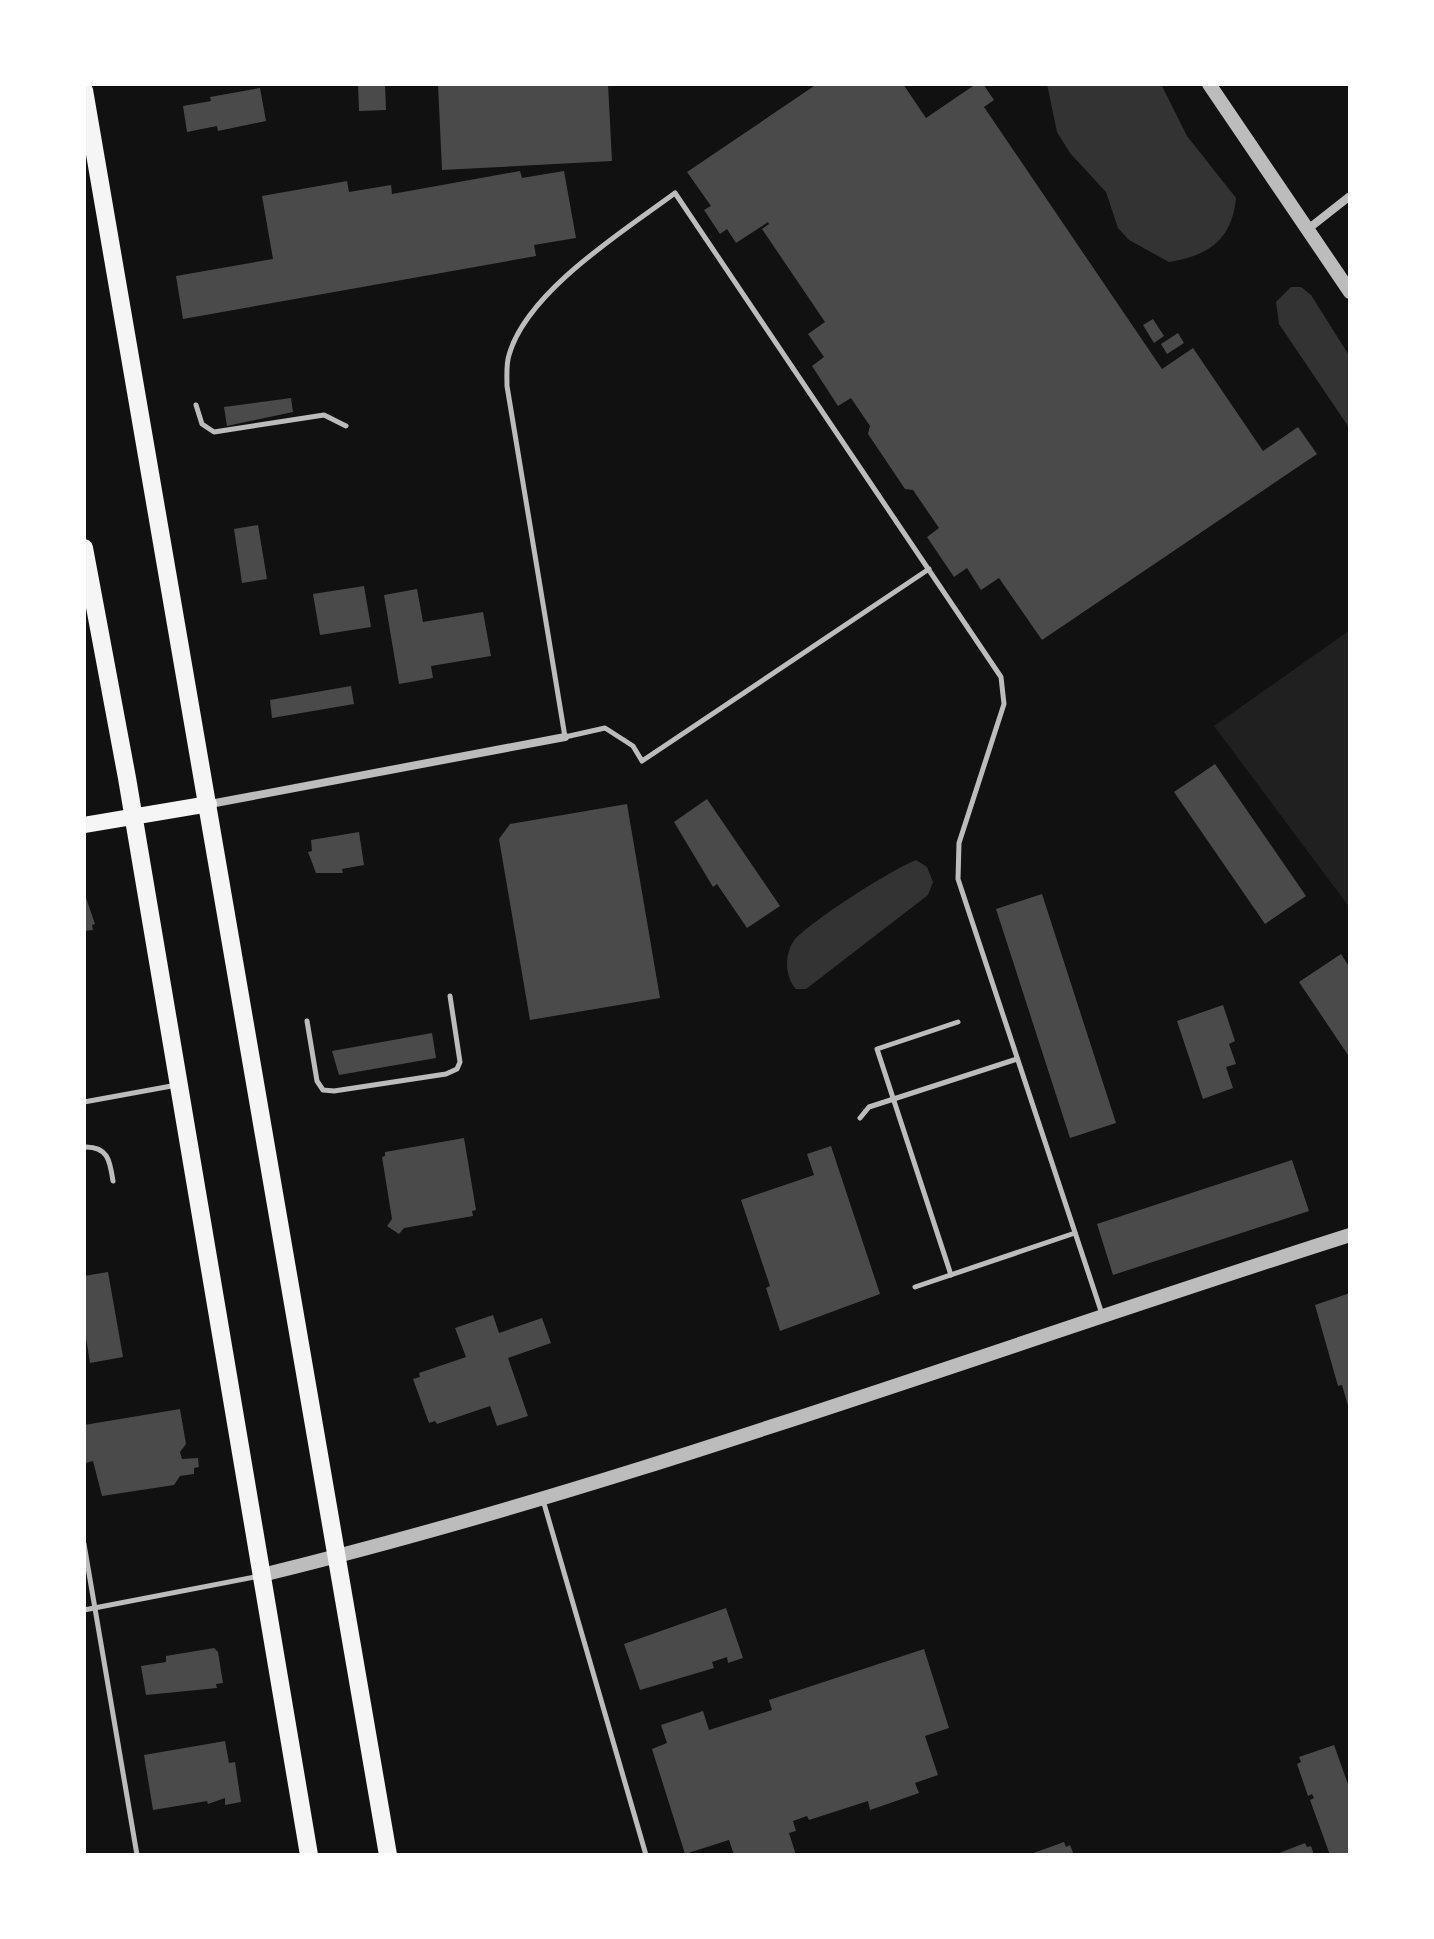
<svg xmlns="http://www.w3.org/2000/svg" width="1434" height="1939" font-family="'Public Sans',sans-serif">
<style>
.green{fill:#202020}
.water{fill:#333}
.building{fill:#4a4a4a}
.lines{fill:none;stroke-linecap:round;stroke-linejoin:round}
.service{stroke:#bcbcbc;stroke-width:5}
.minor{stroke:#bcbcbc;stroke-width:8}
.tertiary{stroke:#bcbcbc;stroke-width:14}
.secondary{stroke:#f5f5f5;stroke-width:16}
.primary{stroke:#f5f5f5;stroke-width:18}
</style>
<rect width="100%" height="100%" fill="#111"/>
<path class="green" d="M1350 630V908L1214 726Z"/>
<g class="water">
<path d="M1047 84H1161L1187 136 1236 198C1232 240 1208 256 1169 262L1129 240 1118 228 1106 192 1070 153 1057 132Z"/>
<path d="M1291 287H1301L1311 295 1350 357V429L1279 324 1276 302Z"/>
<path d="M916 860 927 867 933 882 928 895 806 989H796C784 976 784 952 796 938 816 918 889 871 916 860Z"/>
</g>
<g class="building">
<path d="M358 84H385L386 110 359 111Z"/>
<path d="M438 84H608L612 161 442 170Z"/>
<path d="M817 84H903L926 118 976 84H983L994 100 984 107 1162 369 1193 348 1263 451 1298 427 1317 454 1042 640 999 578 981 590 967 568 954 577 927 537 939 528 913 490 905 489 868 434 870 426 851 398 838 406 812 366 824 357 808 334 825 322 762 229 769 224 768 222 736 243 727 229 720 234 704 210 711 206 687 172Z"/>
<path d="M260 88 266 121 218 131 217 126 187 132 183 106 211 101 210 97Z"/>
<path d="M520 171 522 178 564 171 576 238 534 245 536 256 183 319 176 276 273 259 262 196 347 181 349 192 391 185 392 194Z"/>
<path d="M1153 319 1164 336 1154 343 1143 325Z"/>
<path d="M1178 333 1184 343 1167 354 1161 344Z"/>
<path d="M291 398 293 412 227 426 224 407Z"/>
<path d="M258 525 267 579 242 583 234 529Z"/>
<path d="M364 586 371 627 320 635 313 594Z"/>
<path d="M417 589 423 622 483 612 491 656 431 666 433 678 399 684 384 595Z"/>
<path d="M351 686 354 704 272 718 270 700Z"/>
<path d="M1215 764 1306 896 1265 924 1174 792Z"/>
<path d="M707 799 780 906 747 928 717 884 713 887 674 822Z"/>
<path d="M627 804 660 998 530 1020 499 839 510 824Z"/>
<path d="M359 832 364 865 342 869 343 873H316L308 852 312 851 311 840Z"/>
<path d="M84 892 95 924 92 925 93 930 84 931Z"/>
<path d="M1042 894 1116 1123 1070 1138 996 909Z"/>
<path d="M1341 954 1350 968V1058L1299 982Z"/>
<path d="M1223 1005 1235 1041 1229 1044 1236 1064 1226 1067 1233 1088 1203 1099 1177 1021Z"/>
<path d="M432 1033 436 1058 339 1075 332 1051Z"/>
<path d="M464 1138 476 1210 472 1211 473 1216 404 1228 399 1234 387 1226 392 1219 382 1157 385 1156V1152Z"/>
<path d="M831 1146 880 1294 780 1331 766 1288 770 1286 741 1200 814 1175 807 1154Z"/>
<path d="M1292 1160 1309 1211 1113 1275 1097 1224Z"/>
<path d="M108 1272 123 1357 90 1363 84 1325V1276Z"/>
<path d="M1350 1293V1409H1349L1342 1385 1338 1386 1315 1305Z"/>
<path d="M493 1315 499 1333 542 1318 551 1343 508 1358 528 1416 497 1426 490 1406 437 1424 435 1421 429 1423 413 1379 420 1377 419 1373 466 1357 455 1328Z"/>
<path d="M180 1409 186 1444 180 1452 182 1459 198 1458 199 1467 194 1468V1474L180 1476 174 1485 102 1496 93 1461 86 1463 84 1425Z"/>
<path d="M726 1608 743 1658 728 1663 727 1657 712 1662 714 1668 640 1690 624 1644Z"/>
<path d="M214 1648 218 1652 223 1683 216 1684 217 1688 146 1695 141 1666 166 1662V1656Z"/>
<path d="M924 1649 949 1728 925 1736 938 1775 915 1783 919 1793 870 1810 868 1801 809 1820 807 1816 793 1821 796 1831 789 1833 796 1855H734L729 1840 685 1854 652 1749 667 1743 661 1725 703 1711 709 1730 772 1710 769 1700Z"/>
<path d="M225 1741 229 1763 235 1762 241 1802 225 1805V1798L208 1804 207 1801 153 1810 144 1755Z"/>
<path d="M1334 1745 1350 1790V1855H1330L1310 1800 1314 1798 1312 1794 1308 1796 1297 1764 1301 1762 1299 1757Z"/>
<path d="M1064 1842 1066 1847 1070 1845 1074 1855H1028Z"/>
<path d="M1305 1843 1307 1847 1311 1846 1314 1855H1274Z"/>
</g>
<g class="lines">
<g class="service">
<path d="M196 405 202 424 214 432 324 415 346 426"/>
<path d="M929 569 642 761 633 746 605 728 565 737 507 386C507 376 506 364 509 355 527 291 624 231 675 193L873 487 1001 677 1004 704 959 843 958 879 1102 1314"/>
<path d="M307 1021 317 1081 323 1090 334 1091 446 1074 457 1069 460 1062 450 996"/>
<path d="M84 1102 177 1085"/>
<path d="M860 1118 869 1107 1017 1059"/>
<path d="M84 1147C108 1146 110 1161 113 1181"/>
<path d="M951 1275 877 1049 958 1022"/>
<path d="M915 1287 1075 1233"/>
<path d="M543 1500 646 1855"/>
<path d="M84 1544 137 1855"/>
<path d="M84 1610 260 1576"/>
</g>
<g class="minor">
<path d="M1308 229 1350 196"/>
<path d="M210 804 565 737"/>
</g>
<g class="tertiary">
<path d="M1209 84 1350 292"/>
<path d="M262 1575C631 1485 988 1350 1350 1235"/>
</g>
<path class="secondary" d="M84 825 209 804"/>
<g class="primary">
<path d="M84 90 388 1855"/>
<path d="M84 548 127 778 309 1855"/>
</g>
</g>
<rect width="1434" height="1939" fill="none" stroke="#ffffff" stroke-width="172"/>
</svg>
